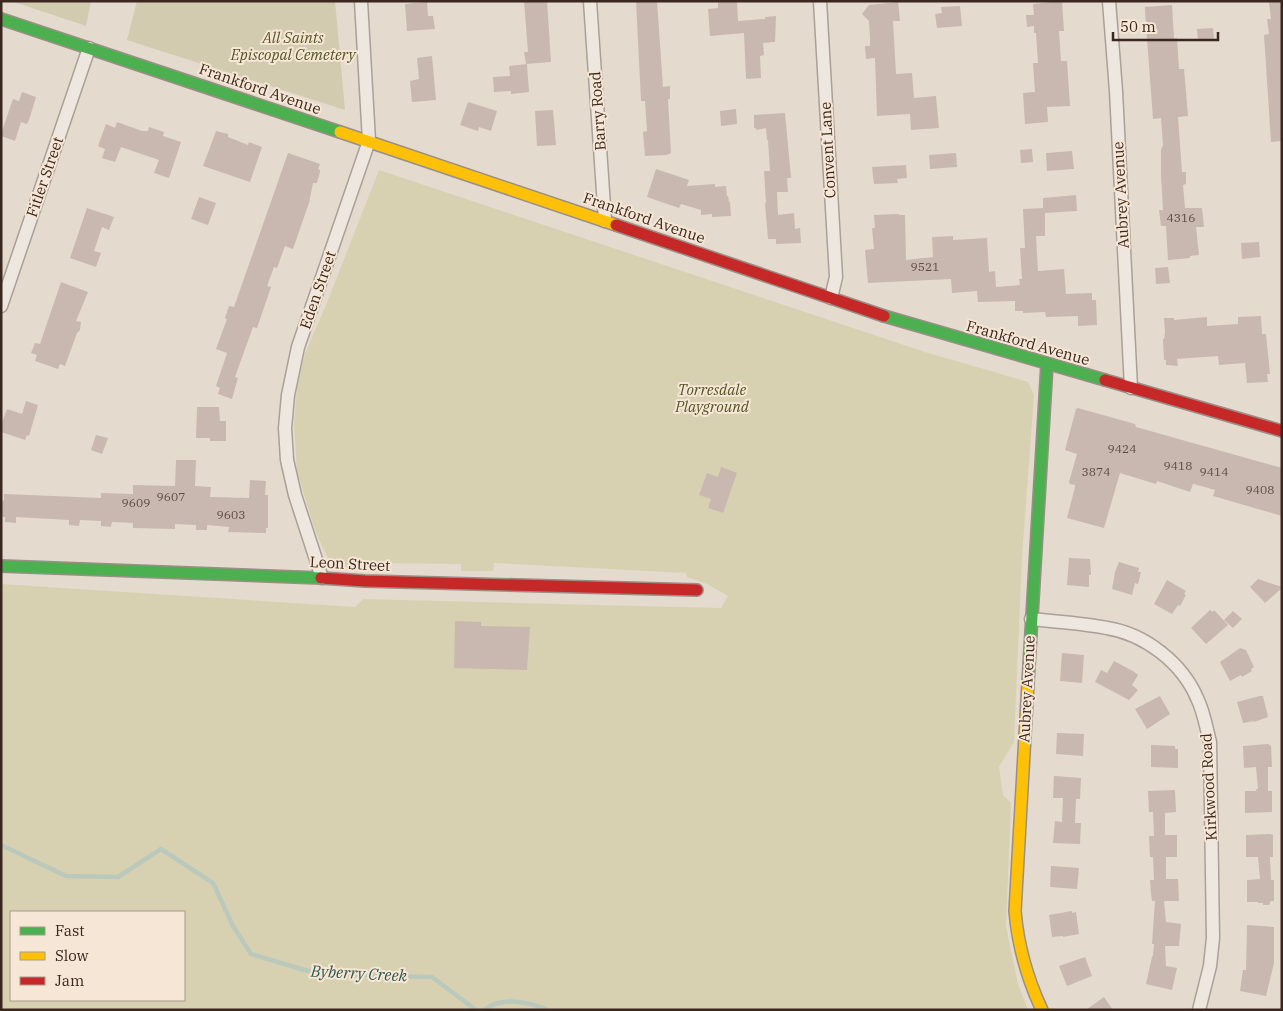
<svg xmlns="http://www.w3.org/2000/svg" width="1283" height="1011" font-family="'IBM Plex Serif',serif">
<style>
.green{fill:#d8d1b1;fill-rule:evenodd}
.cemetery{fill:#d2cbb0}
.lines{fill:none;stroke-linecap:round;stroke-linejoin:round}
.stream{stroke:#bac9bc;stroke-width:4.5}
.building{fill:#c9b8af}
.street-casing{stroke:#aaa097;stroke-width:15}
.fast-casing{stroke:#9a8f87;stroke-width:14}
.slow-casing{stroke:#9a8f87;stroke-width:14}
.jam-casing{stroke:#9a8f87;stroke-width:14}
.street{stroke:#eee7e0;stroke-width:12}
.fast{stroke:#4caf50;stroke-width:11}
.slow{stroke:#ffc107;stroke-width:11}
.jam{stroke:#c62828;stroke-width:11}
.labels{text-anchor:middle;stroke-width:4;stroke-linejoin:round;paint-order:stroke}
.number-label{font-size:12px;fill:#5e4b43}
.park-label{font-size:15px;font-style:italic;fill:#535626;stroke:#f6e6d5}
.street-label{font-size:15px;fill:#3a271f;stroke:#f6e6d5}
.water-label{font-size:16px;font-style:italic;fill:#2e594e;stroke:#f6e6d5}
</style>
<rect width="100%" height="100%" fill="#e5dace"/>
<path class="green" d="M379 170 925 352 1028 382 1034 395 1022 557 1014 742 999 767 1003 795 1011 803 1006 926 1018 984 1028 1010H1V584L355 607 363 599 721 608 728 596 707 584 687 577 686 573 494 563 493 571H461V564L367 563 360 568 335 567 327 556 316 533 297 472 294 424 297 386 304 356 328 300ZM11 912H184V1000H11Z"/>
<g class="cemetery">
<path d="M11 1H91L86 26Z"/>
<path d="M137 1H335L345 110 127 40Z"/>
</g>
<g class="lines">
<g class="stream">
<path d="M1 845 66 876 118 877 161 849 213 883 233 926 251 954 308 971 382 976 432 977 476 1010"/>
<path d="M484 1010C501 996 530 1002 548 1010"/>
</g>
</g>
<g class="building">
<path d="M524 1H547L551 62 526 64 524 52H528Z"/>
<path d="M636 1H657L663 87 670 86V99H668L671 153 667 155 645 156 643 132 647 131 645 101H641Z"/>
<path d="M718 1H737L738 21 765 19V17L776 16 775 42 763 43 764 55 760 56 761 78 746 79 744 33 710 36 708 9 718 8Z"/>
<path d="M1062 1 1064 31H1059L1061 61H1067L1070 106 1047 107 1048 122 1025 124 1023 93 1035 92 1033 63H1038L1036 33H1034V26L1027 27 1026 15H1034L1033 4Z"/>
<path d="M1282 1V141L1271 142 1264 35 1269 34 1267 19H1271L1269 2Z"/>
<path d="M427 2 428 16H433L435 29 407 31 405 4Z"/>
<path d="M898 2 900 21H893L896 74 912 73 914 98 936 96 939 128 911 130 910 114 877 116 875 58 866 59 865 46H870V38L869 21 862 14 869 5Z"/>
<path d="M1172 5 1174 38H1177L1179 69H1184L1188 116 1178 117 1182 172H1186V184L1183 185 1185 208H1202L1204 227H1196L1199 255 1190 256V258L1168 260 1166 226H1161L1159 210H1163L1161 176V150L1163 145 1161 118 1153 119 1145 11V7Z"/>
<path d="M960 6 962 26 937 28 935 14 942 13 941 7Z"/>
<path d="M1213 28 1214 40 1198 41 1197 29Z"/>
<path d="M432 56 436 100 412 102 410 81 419 79 417 58Z"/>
<path d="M527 64 529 92 511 94V91L494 92 493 77 510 76 509 66Z"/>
<path d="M22 92 36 97 29 120 27 124 21 122 15 141 1 136V134L13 99 19 101Z"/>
<path d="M468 102 497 111 491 131 479 127 478 131 460 125Z"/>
<path d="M736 109 737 124 721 126 720 111Z"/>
<path d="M553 110 556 145 537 146 535 111Z"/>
<path d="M785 113 791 178H787L788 192H777L778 215 794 213 795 229 800 228 801 243 776 244V239H768L765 203H766L764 171H770L768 140H767L766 128 756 130V128H754V115Z"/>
<path d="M117 122 142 131H148L149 127 164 132 163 136 181 142 169 178 154 173 159 160 121 147 115 162 102 158 105 149 98 146 106 124 115 128Z"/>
<path d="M216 131 228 134V137L248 145 249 142 262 147 250 182 203 166Z"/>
<path d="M1032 149 1033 162 1021 163 1020 150Z"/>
<path d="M1072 151 1074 169 1047 171 1046 153Z"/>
<path d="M288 153 320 164 318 169 320 170V172L317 183H313L309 203 293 249 285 246 277 268 274 267 267 286 271 287 257 328 253 327 235 377 238 378 232 399 218 394 220 388 216 386 227 353 216 349 227 319 225 318 229 306 234 307Z"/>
<path d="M956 153 957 167 930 169 929 155Z"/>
<path d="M906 165 907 178 897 179 898 183 874 184 872 167Z"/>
<path d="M656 169 689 180 687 186 715 184V187L726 186 727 196H728L729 202H730L731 216 712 217V214L701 215V210L681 204 679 208 647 197Z"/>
<path d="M1076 195 1077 211 1045 213V236H1036L1038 271 1064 269 1066 294 1092 293V300H1096L1097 325 1078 326V316L1046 317 1045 312 1023 313V311H1015V301L978 302 977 291 952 293 951 279 868 283 865 250 874 249 872 228H875L874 215 899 214V215H905L906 260 933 257 932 237 953 236V240L987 238 989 272 995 271 996 287 1020 285 1019 279H1022L1020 248H1025L1023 209 1043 208V198Z"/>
<path d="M199 197 216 203 208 225 191 219Z"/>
<path d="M87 208 114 217 109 230 102 227 94 251 101 253 96 267 70 258Z"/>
<path d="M1259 242 1260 257 1242 259 1241 243Z"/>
<path d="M1168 267 1170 283 1156 284 1155 268Z"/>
<path d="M61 282 88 292 76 321 81 322 80 330 77 333 65 366 60 364 58 369 35 361 37 355 31 353 35 343 40 344Z"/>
<path d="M1261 316 1262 334H1266L1270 374H1267L1268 382 1247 383 1245 363 1219 365 1218 356 1177 359 1178 366 1166 365V360H1164L1163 339H1164L1165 332 1164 318H1174V320L1207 317V326L1238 324V317Z"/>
<path d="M26 401 38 405 29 436 27 435 25 440 1 432V425L7 409 22 414Z"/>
<path d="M197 407H219L220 421H226V441H210V438H196Z"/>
<path d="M1078 408 1135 424 1136 427 1282 468V516L1213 496 1215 490 1194 484H1193L1190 492 1157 481 1156 484 1120 473 1104 528 1067 518 1075 487V485L1070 484 1069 482 1077 454 1065 450 1076 409Z"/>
<path d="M96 435 108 438 102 454 91 450Z"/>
<path d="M176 460H196L195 486 211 487 210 497 249 498 250 480 266 481 265 495H268V528H266V533L228 532 229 527 207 525V530H196V525L175 524V529L133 528V523L112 522 111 527 101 526V521L80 520 79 526 69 525V520L16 517V523L5 522V517H1V500L4 501V494L101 498V493L133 494V485L175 486Z"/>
<path d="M721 467 737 473 723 513 708 508 711 499 699 495 707 473 718 477Z"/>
<path d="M1069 558 1090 559 1091 575H1089V587L1067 585Z"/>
<path d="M1119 562 1139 568 1138 572H1141L1138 584 1135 583 1132 595 1112 589 1115 572Z"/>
<path d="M1258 579 1282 587V588L1265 603 1250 587Z"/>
<path d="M1167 580 1186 591 1184 594 1186 595 1180 606 1178 605 1172 614 1154 604Z"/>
<path d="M1210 610 1213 612 1214 610 1228 625 1206 644 1191 628Z"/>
<path d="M1233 611 1242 619 1233 628 1224 620Z"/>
<path d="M455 621 481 622V626L530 627 527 670 454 668Z"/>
<path d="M1240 648 1246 650 1254 667 1251 669 1252 671 1242 677 1241 675 1230 681 1220 662Z"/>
<path d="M1062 653 1084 655 1082 683 1060 681Z"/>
<path d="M1114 661 1133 671 1138 675 1132 685 1138 690 1129 700 1095 682 1101 670 1107 673Z"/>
<path d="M1160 696 1170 714 1147 729 1135 709Z"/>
<path d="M1260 696H1263L1268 717 1254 722V721L1243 723 1237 702Z"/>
<path d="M1057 733 1084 734 1083 756 1056 754Z"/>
<path d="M1268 744 1271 746 1272 767H1268V791H1272V812L1245 813V791H1256V789H1258L1256 767 1244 768 1243 746Z"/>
<path d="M1151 745 1175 746V749H1178V768L1151 767Z"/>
<path d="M1054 776 1081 778 1080 799H1076L1075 823H1081L1080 844 1053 843 1055 821 1062 822 1063 798H1053Z"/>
<path d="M1175 790 1176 812 1165 813V835H1177V857H1166V879H1178L1179 901H1164L1166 922 1181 924 1179 946H1165L1166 966 1177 968 1172 990 1146 984 1152 957 1153 955 1154 944H1152L1155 901H1152L1151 894 1150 880H1154L1153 857H1150L1149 836H1154L1153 812H1149L1148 791Z"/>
<path d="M1270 834 1273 835V857H1270L1271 880H1274V901H1271L1269 905H1263V903H1258V902H1247V880L1260 879 1258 857H1246V835Z"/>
<path d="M1051 866 1079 868 1077 889 1050 887Z"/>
<path d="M1072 911V913L1076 912 1079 934 1063 937V936L1052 937 1049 915Z"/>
<path d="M1247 925 1274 927V963L1266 996 1240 991 1243 970H1246Z"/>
<path d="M1085 957 1092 976 1067 986 1059 966Z"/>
<path d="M1104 997 1113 1010H1086Z"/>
</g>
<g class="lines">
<defs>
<g id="street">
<path d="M590 1 605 221"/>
<path d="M820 1 836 277 831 298"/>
<path d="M1109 1 1116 91 1131 388"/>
<path d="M1 306 89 48"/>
<path d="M322 578 295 495 287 460 285 428 288 395 298 347 369 141 361 1"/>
<path d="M1031 619C1057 622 1082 623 1107 628 1145 634 1182 663 1197 698 1204 712 1206 727 1210 742L1213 938 1210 966 1199 1010"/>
</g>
<g id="fast">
<path d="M1 19 340 132"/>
<path d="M884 316 1105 380"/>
<path d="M1 566 321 578"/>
<path d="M1028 683 1047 364"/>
</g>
<g id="slow">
<path d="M340 132 616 225"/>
<path d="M1028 683 1015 911C1018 946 1027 978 1042 1010"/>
</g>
<g id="jam">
<path d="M616 225 884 316"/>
<path d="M1105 380 1282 431"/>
<path d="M321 578 365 581 697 590"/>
</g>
</defs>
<use href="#street" class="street-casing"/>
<use href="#fast" class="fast-casing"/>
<use href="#slow" class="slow-casing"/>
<use href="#jam" class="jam-casing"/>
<use href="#street" class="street"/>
<use href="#fast" class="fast"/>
<use href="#slow" class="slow"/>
<use href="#jam" class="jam"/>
</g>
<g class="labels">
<g class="number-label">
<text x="1181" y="222">4316</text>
<text x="925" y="271">9521</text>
<text x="1122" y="453">9424</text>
<text x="1178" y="470">9418</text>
<text x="1096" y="476">3874</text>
<text x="1214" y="476">9414</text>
<text x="1260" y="494">9408</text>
<text x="171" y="501">9607</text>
<text x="136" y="507">9609</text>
<text x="231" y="519">9603</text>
</g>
<g class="park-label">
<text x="293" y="43">All Saints<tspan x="293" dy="17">Episcopal Cemetery</tspan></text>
<text x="712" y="395">Torresdale<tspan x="712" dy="17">Playground</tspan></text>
</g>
<g class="street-label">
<text transform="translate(260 89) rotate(19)" y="5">Frankford Avenue</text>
<text transform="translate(598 111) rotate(-94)" y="5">Barry Road</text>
<text transform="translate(828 150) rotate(-93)" y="5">Convent Lane</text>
<text transform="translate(45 177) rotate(-71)" y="5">Fitler Street</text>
<text transform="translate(1121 195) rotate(-93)" y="5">Aubrey Avenue</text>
<text transform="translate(644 218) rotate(19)" y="5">Frankford Avenue</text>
<text transform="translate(318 290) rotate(-71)" y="5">Eden Street</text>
<text transform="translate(1028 343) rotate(16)" y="5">Frankford Avenue</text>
<text transform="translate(350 564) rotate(3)" y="5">Leon Street</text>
<text transform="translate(1027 689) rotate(-87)" y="5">Aubrey Avenue</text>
<text transform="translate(1209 787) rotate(-93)" y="5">Kirkwood Road</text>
</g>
<g class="water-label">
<text transform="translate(359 973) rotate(3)" y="6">Byberry Creek</text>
</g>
</g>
<rect width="1283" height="1011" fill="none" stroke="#3a271f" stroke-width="5"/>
<rect x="10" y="911" width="175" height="90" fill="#f6e6d5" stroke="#ab9a8c"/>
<rect x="20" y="927" width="25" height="8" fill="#4caf50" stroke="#ab9a8c"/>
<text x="55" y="936" font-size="15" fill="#3a271f">Fast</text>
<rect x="20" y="952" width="25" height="8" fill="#ffc107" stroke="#ab9a8c"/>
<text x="55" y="961" font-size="15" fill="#3a271f">Slow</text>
<rect x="20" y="977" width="25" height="8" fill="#c62828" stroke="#ab9a8c"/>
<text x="55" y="986" font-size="15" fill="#3a271f">Jam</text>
<path d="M1113 32v8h105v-8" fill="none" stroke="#3a271f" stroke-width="2.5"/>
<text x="1120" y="32" font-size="15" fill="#3a271f" stroke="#f6e6d5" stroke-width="4" paint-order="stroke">50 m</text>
</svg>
